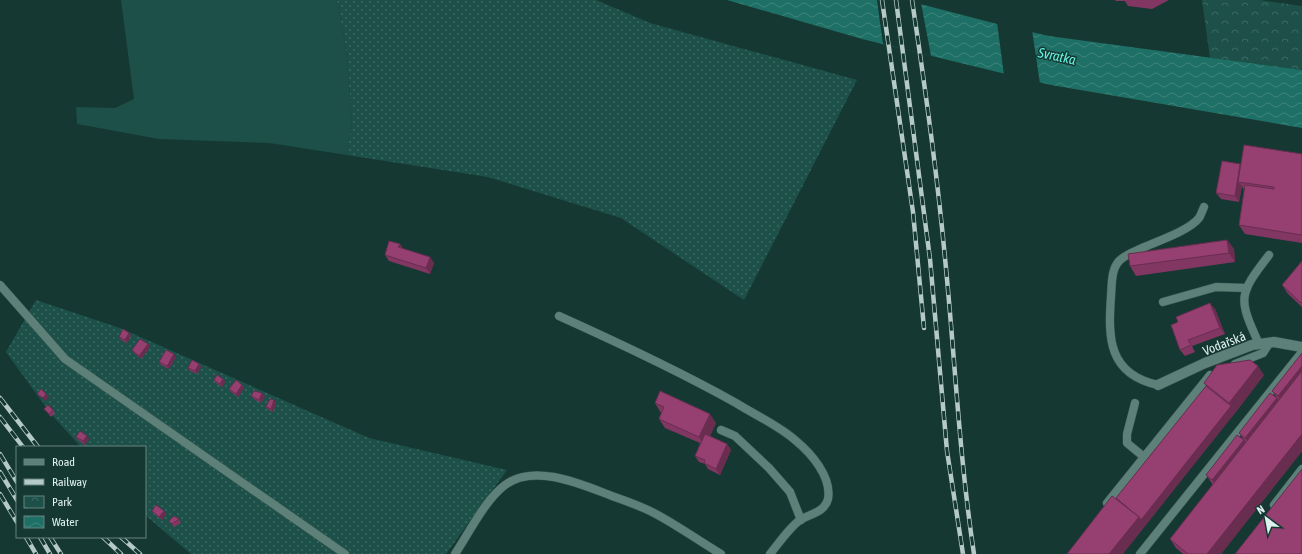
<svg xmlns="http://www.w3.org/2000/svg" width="1302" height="554" font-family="'Asap Condensed',sans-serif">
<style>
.grass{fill:#1c5049}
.park{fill:url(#park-crowns)}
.garden{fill:url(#garden-dots)}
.water{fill:url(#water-waves)}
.pier{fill:#163833}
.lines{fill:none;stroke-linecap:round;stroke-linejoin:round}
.service-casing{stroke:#3a5652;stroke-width:9}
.minor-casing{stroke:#3a5652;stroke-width:11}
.service{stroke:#5d8079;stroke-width:8}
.minor{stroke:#5d8079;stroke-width:10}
.rail-casing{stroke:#b5cac7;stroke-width:4.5}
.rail{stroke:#163833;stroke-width:3;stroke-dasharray:9;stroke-linecap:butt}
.wall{fill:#813762}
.shaded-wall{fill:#692d50}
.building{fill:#964072;stroke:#692d50}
.labels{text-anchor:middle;stroke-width:3;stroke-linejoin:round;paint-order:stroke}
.street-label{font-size:13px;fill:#dff1ee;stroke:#163833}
.water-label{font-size:14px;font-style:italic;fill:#64f5e1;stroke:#163833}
</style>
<defs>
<pattern id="park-crowns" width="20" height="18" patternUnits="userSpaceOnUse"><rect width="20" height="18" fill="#1c5049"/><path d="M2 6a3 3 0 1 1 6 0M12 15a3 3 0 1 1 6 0" fill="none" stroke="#3d6a64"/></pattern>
<pattern id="garden-dots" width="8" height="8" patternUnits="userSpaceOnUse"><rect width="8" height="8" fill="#1c5049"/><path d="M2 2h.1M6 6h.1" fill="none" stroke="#3d6a64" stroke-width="1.8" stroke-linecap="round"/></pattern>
<pattern id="water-waves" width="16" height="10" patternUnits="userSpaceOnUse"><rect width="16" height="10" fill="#1e6f65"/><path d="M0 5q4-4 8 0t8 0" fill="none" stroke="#3e847b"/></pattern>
</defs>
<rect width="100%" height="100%" fill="#163833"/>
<path class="grass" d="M121 0H337L346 47 352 123 347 155 269 143 159 139 77 124 76 107 115 108 134 99Z"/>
<path class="park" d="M1202 0H1260L1302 6V70L1210 58Z"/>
<g class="garden">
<path d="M337 0H596L650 23 857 80 744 300 621 218 488 177 347 155 352 123 346 47Z"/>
<path d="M36 300 120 328 369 438 507 470 446 554H191L145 515V447H81L51 414 6 352Z"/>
</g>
<path class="water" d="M727 0H905L997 24 1049 36 1302 70V128L1051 85 862 39Z"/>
<g class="pier">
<path d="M877 0H912L921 3 931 56 883 44Z"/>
<path d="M997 22 1032 30 1040 84 1004 75Z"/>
</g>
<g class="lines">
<defs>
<g id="service">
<path d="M0 285 65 359 345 554"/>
<path d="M1163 302 1216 287 1247 288"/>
<path d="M559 316C619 343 679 371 736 403 755 415 778 425 795 440 811 453 832 477 828 499 825 512 810 514 800 520 789 528 779 543 770 554"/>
<path d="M1259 344C1238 298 1238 295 1269 255"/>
<path d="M1235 364 1263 353 1270 342"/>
<path d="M1158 385C1108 374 1108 338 1111 296 1112 284 1111 270 1119 261 1125 255 1133 252 1140 249 1155 242 1189 231 1199 218 1201 215 1202 211 1204 207"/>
<path d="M1135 403 1127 434V443L1144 457"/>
<path d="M721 430 735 436 769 468 790 492 801 520"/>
<path d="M1107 503 1210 375"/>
<path d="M1274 505 1302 469"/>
<path d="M455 554C469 533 485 500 505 485 534 463 581 484 612 496 626 501 641 506 654 513 677 525 699 541 721 554"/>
<path d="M1140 554 1302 352"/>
</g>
<path id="minor" d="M1158 385 1205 363 1252 345 1274 342 1302 347"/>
</defs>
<use href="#service" class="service-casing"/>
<use href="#minor" class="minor-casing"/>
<use href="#service" class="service"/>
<use href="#minor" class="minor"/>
<defs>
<g id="rail">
<path d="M882 0 913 212 924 328"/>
<path d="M896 0 930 259 947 451 963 554"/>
<path d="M912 0C925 86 937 172 945 258 955 358 959 455 974 554"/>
<path d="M0 398 38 447"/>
<path d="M0 417 23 447"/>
<path d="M0 454 17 482"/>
<path d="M0 472 17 500"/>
<path d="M0 494 17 522"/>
<path d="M26 537 36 554"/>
<path d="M40 537 50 554"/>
<path d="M50 537 61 554"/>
<path d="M103 537 121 554"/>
<path d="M121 537 140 554"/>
</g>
</defs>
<use href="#rail" class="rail-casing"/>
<use href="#rail" class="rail"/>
</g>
<g class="wall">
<path d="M1115 0H1169L1152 9 1128 6 1125 1H1116Z"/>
<path d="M1302 154V243L1245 234 1239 225 1244 190 1242 186 1239 202 1221 199 1216 193 1240 164 1241 165Z"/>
<path d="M1227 240 1234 249 1235 262 1136 276 1130 266Z"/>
<path d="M400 244 403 249 434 263 430 274 389 261 385 255Z"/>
<path d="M1302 261V307L1288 294 1282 285Z"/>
<path d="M1215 309 1225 334 1192 346 1195 352 1185 356 1180 350Z"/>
<path d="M129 333 131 336 127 343 121 340 119 337Z"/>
<path d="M148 344 150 347 141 359 134 353 132 350Z"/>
<path d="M1302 353V451L1221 554H1183L1176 548 1170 539 1213 485 1206 475 1246 443 1239 433 1279 401 1272 391Z"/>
<path d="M176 357 169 369 161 365 159 362Z"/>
<path d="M199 364 201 367 197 374 190 371 188 368Z"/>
<path d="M1264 375 1235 413 1116 498 1206 386 1204 383Z"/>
<path d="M223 379 225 382 222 387 216 383 214 380Z"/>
<path d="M242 385 244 388 238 397 231 392 229 389Z"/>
<path d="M251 396H265L261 403 254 399Z"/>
<path d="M276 403 273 412 269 410 266 407Z"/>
<path d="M655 403 716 423 710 436 727 444 731 450 720 475 708 469 705 464 699 462 695 456 700 443 665 428 659 419 661 413Z"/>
<path d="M44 409 53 410 55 413 51 417Z"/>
<path d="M76 437 89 439 85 445 78 440Z"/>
<path d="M152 511 166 514 162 520 154 514Z"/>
<path d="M179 519 181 523 174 527 169 521Z"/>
</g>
<g class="shaded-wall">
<path d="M1240 164 1244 170 1238 182 1242 186 1239 202 1235 196Z"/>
<path d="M1227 240 1234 249 1235 262 1229 253Z"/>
<path d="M400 244 404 250 398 247Z"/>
<path d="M430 257 434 263 430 274 426 268Z"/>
<path d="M1210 303 1215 309 1225 334 1220 328Z"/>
<path d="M129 333 131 336 127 343 125 340Z"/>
<path d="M148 344 150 347 141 359 139 356Z"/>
<path d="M174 354 176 357 169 369 167 366Z"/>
<path d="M199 364 201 367 197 374 195 371Z"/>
<path d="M1258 366 1264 375 1235 413 1123 554H1109L1139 517 1231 406 1229 403Z"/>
<path d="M1302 366V383L1285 405 1278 396Z"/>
<path d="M223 379 225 382 222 387 220 384Z"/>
<path d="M242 385 244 388 238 397 236 394Z"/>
<path d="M262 393 265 396 261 403 259 400Z"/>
<path d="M46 394 49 397 45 401 43 398Z"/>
<path d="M1277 398 1283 407 1252 447 1245 438Z"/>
<path d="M274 400 276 403 273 412 271 409Z"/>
<path d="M710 414 716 423 705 446 699 437Z"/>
<path d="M1302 434V451L1221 554H1207Z"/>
<path d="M87 436 89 439 85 445 83 441Z"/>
<path d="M1244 440 1250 449 1219 489 1212 480Z"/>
<path d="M727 444 731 450 720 475 716 469Z"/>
<path d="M164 511 166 514 162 520 159 517Z"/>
</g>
<g class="building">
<path d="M1244 145 1302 154V235L1239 225 1245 185 1274 189V187L1238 182Z"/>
<path d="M1222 161 1240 164 1235 196 1216 193Z"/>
<path d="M1227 240 1229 253 1130 266 1128 254Z"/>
<path d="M389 241 400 244 398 247 430 257 426 268 385 255Z"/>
<path d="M1302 261V302L1301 303 1282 285Z"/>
<path d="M1210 303 1220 328 1188 340 1191 345 1180 350 1171 325 1178 322 1176 317Z"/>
<path d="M123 329 129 333 125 340 119 337Z"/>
<path d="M140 339 148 344 139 356 132 350Z"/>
<path d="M166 350 174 354 167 366 159 362Z"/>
<path d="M1302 353V366L1278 396 1272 391Z"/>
<path d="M192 360 199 364 195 371 188 368Z"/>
<path d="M1250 360 1258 366 1229 403 1204 383 1217 365Z"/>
<path d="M1301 372 1302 373V434L1207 554H1188L1170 539Z"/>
<path d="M217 375 223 379 220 384 214 380Z"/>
<path d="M236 380 242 385 236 394 229 389Z"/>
<path d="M1206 386 1231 406 1141 520 1139 517 1116 498Z"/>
<path d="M41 389 46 394 43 398 37 394Z"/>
<path d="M254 391 262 393 259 400 251 396Z"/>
<path d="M660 391 710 414 699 437 659 419 664 407 655 403Z"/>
<path d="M1270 393 1277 398 1245 438 1239 433Z"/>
<path d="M270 399 274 400 271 409 266 407Z"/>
<path d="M48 405 53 410 49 414 44 409Z"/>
<path d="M80 431 87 436 83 441 76 437Z"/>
<path d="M705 434 727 444 716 469 704 463 705 460 695 456Z"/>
<path d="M1237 435 1244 440 1212 480 1206 475Z"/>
<path d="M1302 469V554H1235Z"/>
<path d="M1112 496 1139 517 1109 554H1067Z"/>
<path d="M156 505 164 511 159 517 152 511Z"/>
<path d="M174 516 179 519 172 524 169 521Z"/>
</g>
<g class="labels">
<g class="street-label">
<text transform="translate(1224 343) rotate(-21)" y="5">Vodařská</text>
</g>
<g class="water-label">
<text transform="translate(1057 56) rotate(12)" y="5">Svratka</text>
</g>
</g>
<rect x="16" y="446" width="130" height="92" fill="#163833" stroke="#66827e"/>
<rect x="24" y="459" width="20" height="6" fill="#5d8079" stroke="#66827e"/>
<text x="52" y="466" font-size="12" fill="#dff1ee">Road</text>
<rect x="24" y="479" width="20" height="6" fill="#b5cac7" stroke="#66827e"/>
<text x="52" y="486" font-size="12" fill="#dff1ee">Railway</text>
<rect x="24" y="496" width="20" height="12" fill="url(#park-crowns)" stroke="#66827e"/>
<text x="52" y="506" font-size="12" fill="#dff1ee">Park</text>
<rect x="24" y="516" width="20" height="12" fill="url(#water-waves)" stroke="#66827e"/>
<text x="52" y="526" font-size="12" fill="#dff1ee">Water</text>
<g transform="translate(1266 518) rotate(328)" stroke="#163833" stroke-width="3" paint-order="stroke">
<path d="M0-3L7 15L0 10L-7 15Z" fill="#dff1ee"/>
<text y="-6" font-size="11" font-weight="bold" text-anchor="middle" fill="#dff1ee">N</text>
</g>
</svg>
